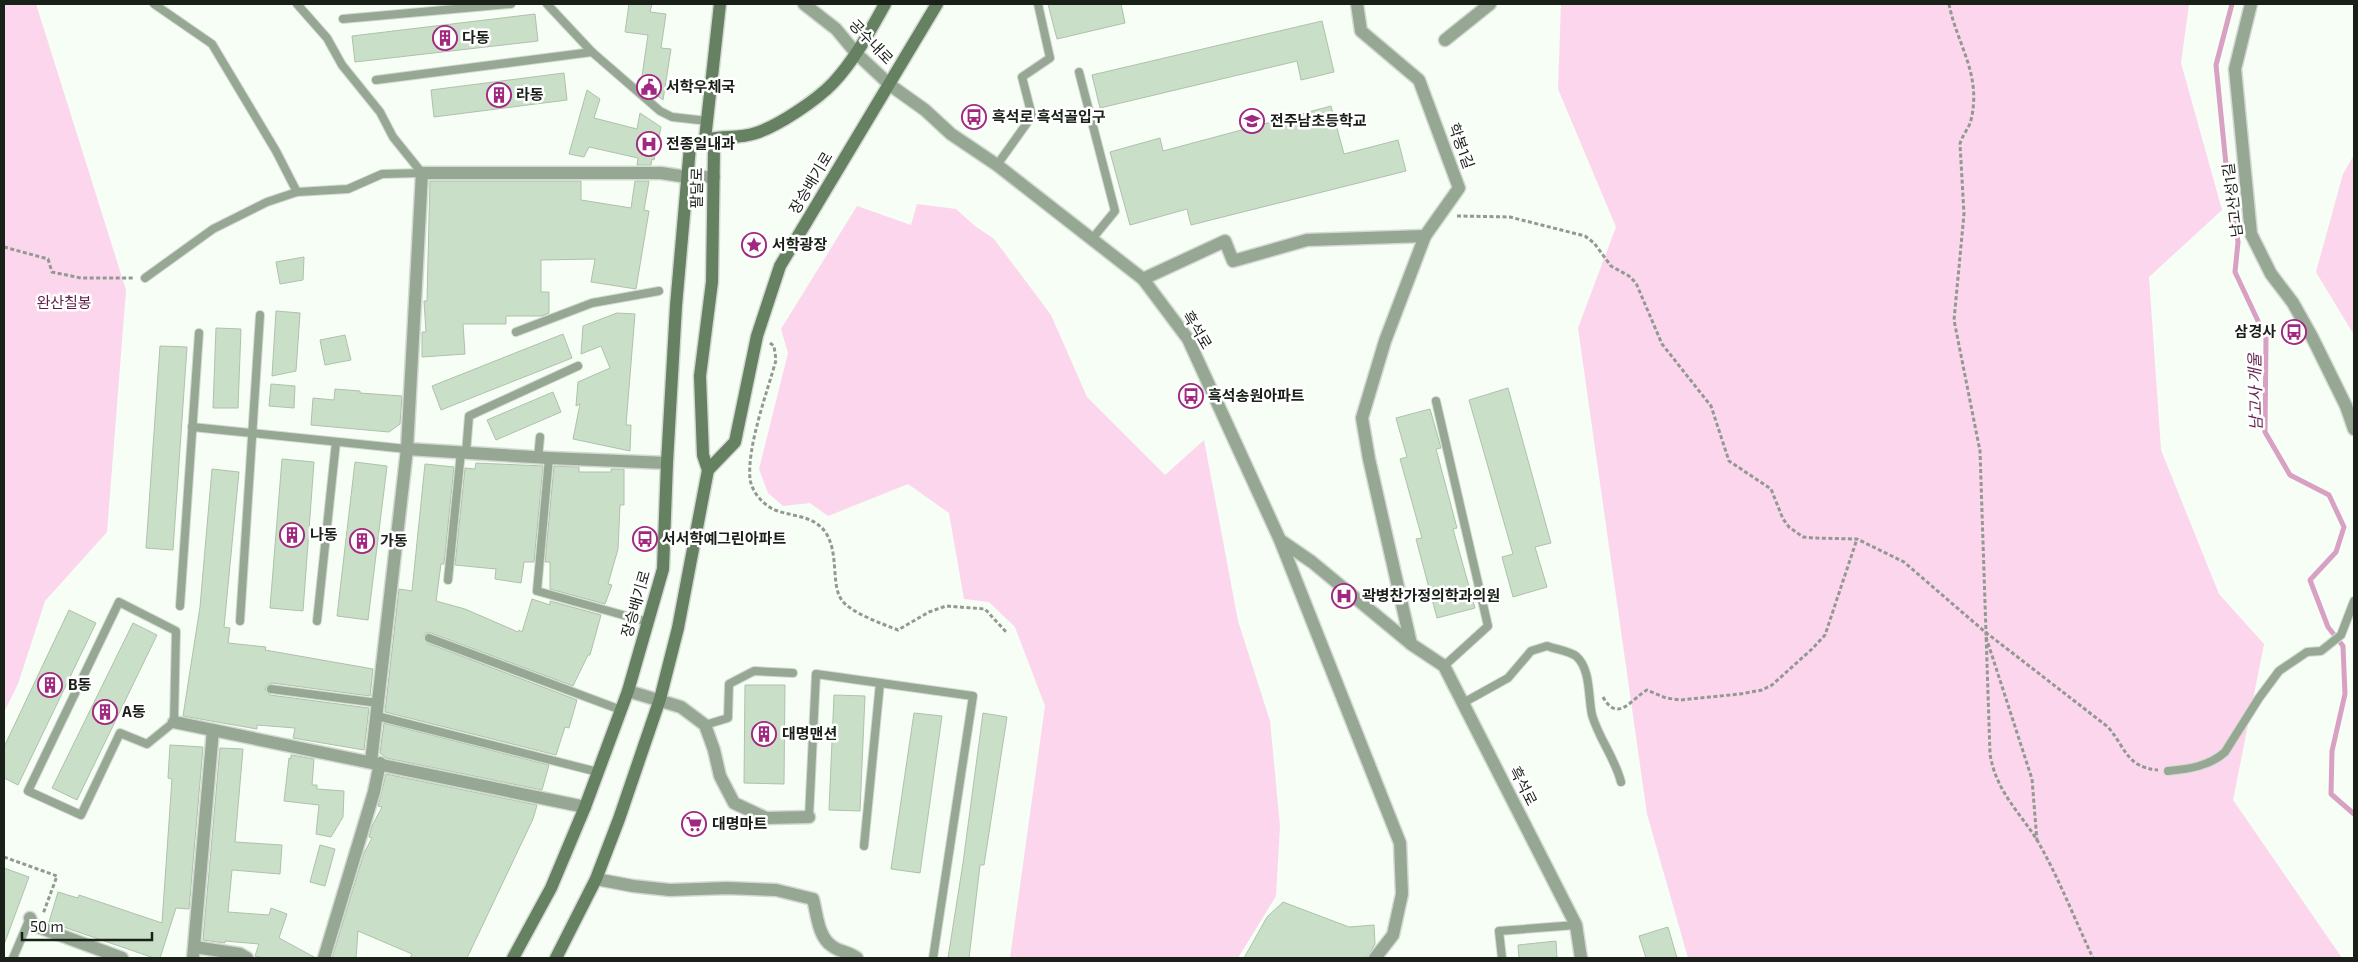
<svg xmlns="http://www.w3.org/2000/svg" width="2358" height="962" font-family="'Exo 2','Noto Sans KR',sans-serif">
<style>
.green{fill:#fcd6ed}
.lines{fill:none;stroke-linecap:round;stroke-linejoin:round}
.stream{stroke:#d8a0c3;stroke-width:5}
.building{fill:#cadfc7;stroke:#aec2ab}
.lane-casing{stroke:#d3dad2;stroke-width:10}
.street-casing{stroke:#d3dad2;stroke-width:15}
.secondary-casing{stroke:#d3dad2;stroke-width:15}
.path{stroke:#929991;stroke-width:3;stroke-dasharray:4 2.5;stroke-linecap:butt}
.lane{stroke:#96a894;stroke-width:8}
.street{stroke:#96a894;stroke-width:12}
.secondary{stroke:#668062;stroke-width:12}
.labels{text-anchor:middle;stroke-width:5;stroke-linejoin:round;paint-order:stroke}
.poi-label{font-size:15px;font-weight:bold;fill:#192018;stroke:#fff;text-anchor:start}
.street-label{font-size:15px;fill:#192018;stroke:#fff}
.park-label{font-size:15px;fill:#5e1d4b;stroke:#fff}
.water-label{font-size:16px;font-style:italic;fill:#682654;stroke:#fff}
</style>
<rect width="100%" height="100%" fill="#f6fef5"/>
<g class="green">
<path d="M4 4H36L126 290 107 532 45 601 18 684 4 712Z"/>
<path d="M1561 4H2189L2181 63 2222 210 2149 277 2161 450 2219 594 2264 644 2233 800 2342 958H1688L1647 814 1578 328 1616 227 1558 89Z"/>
<path d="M2354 155V335L2316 272 2343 174Z"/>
<path d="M917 204 956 209 975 226 994 239 1051 315 1087 397 1165 475 1204 440 1238 621 1270 721 1280 826 1276 896 1238 958H1010L1045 706 1015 627 989 602 964 599 949 513 908 484 828 516 810 503 783 506 768 493 759 469 788 353 781 329 857 206 911 225Z"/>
</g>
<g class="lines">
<path class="stream" d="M2232 4 2216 65 2226 165 2238 242 2235 272 2266 338 2265 432 2290 475 2329 495 2344 527 2336 552 2310 580 2328 627 2343 646 2345 694 2332 751 2331 794 2354 814"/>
</g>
<g class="building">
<path d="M629 4H652L650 12 666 14 661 48 671 49 663 100 641 83 648 35 625 32Z"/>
<path d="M1048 4H1121L1125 23 1057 39Z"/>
<path d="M535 14 538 41 355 62 352 36Z"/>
<path d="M1322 21 1334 72 1301 80 1297 61 1100 108 1092 75Z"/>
<path d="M564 73 567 100 434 117 431 90Z"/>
<path d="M587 90 600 99 594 118 637 129 640 113 661 127 654 160 652 159 651 165H637L638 158 589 147 584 157 569 154Z"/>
<path d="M1331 106 1344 154 1398 140 1406 171 1191 225 1187 209 1130 225 1110 152 1160 138 1163 151Z"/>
<path d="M430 181H581V200L631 208 635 181H649L644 210 649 211 636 289 591 282 595 259 541 260V292H549V313L542 316H506V324H463L465 354 422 357V332H426L424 301H427Z"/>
<path d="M304 257 303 280 280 284 276 262Z"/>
<path d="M276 311 300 313 296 371 272 376Z"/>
<path d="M617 313 635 314 626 425H631L630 451 573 439 580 404 576 406 578 382 610 368 601 346 581 354 583 326Z"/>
<path d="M216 328 241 329 238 408H213Z"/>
<path d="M563 334 572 358 441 410 432 386Z"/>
<path d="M345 335 351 360 325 365 320 340Z"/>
<path d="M160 346 187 347 173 550 146 548Z"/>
<path d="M271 384 295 386 294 408 269 406Z"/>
<path d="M1508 388 1551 543 1535 547 1547 587 1513 597 1502 557 1513 554 1469 400Z"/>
<path d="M335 389 360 391V393L402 396 400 424 389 432 311 425 313 398 334 400Z"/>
<path d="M553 392 561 412 496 440 487 420Z"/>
<path d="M1430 409 1441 448 1436 449 1457 528 1453 529 1475 608 1437 618 1416 539 1422 538 1400 459 1407 457 1396 418Z"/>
<path d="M282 459 314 462 303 611 270 608Z"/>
<path d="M355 462 387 466 368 620 337 616Z"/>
<path d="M476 463 543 466 534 562H524L521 583 495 579 496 569 455 565 465 468 475 469Z"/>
<path d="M425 464 454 467 444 564H441L436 601 465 609 518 632 519 630 522 632 532 599 550 605V601L601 615 590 655H588L573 686 431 633H426L424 636 427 643 577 700 569 728 565 727 556 755 385 712 399 589 412 591Z"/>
<path d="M554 466 579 467V472H611V469H624V505H620L618 549 608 584 612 585 605 604 550 589V562H545Z"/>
<path d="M212 469 239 472 224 627 230 628 228 643 266 647 265 650 373 669 370 696 272 683 267 685 265 689 270 695 369 708 364 750 293 738 295 728 257 725V729L183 716 200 607Z"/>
<path d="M69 610 96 623 18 785 4 778V747Z"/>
<path d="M133 623 157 635 77 800 52 788Z"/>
<path d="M745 685H785L784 784 744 783Z"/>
<path d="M834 695 865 696 860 811 829 810Z"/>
<path d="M914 713 942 716 920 873 891 869Z"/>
<path d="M983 713 1007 717 984 865H980L969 958H948L963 863Z"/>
<path d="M384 723 549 765 542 790 386 758 380 753Z"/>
<path d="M170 745 203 747 189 909 176 908 160 958H154L49 922 58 892 78 898 79 895 162 923 172 779 168 778Z"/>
<path d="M220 748 243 749 235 842 282 845 280 874 232 870 228 912 269 915 271 908 287 914 279 938 316 958H263L255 956 259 944 225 941V943L203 940Z"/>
<path d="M291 755 314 759 312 785H317V789L344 791 343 817 331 837 316 834 319 805 284 801 289 758 291 759Z"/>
<path d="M386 774 537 805 533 819 467 958H410L412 954 358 931 356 958H332L364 853 372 838 369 837 372 826 382 807 378 806Z"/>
<path d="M320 845 335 849 325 886 310 882Z"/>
<path d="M4 868 29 877 5 942H4Z"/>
<path d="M1283 902 1349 927 1374 925 1375 944 1367 958H1244L1267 917Z"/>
<path d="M1668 927 1677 958H1646L1639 936Z"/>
<path d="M1556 941 1557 958H1519L1518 945Z"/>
</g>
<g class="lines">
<defs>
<g id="lane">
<path d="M154 4 212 44 276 151 297 192"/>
<path d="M297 4 327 38 342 65 380 112 393 137 422 173"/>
<path d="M547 4 592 52 660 111 672 117 708 121"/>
<path d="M343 19 511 4"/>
<path d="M1079 72 1115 211 1092 239"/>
<path d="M376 80 592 52"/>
<path d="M997 165 1032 116 1022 77 1050 58 1038 4"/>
<path d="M145 278 213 229 267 202 297 192 348 189 382 174 422 173"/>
<path d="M516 332 592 303 659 291"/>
<path d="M1436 401 1488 626 1444 666"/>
<path d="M192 427 407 449"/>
<path d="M466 453 469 416 578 366"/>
<path d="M538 458 540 437"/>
<path d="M549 458 537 591 648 622"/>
<path d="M448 580 461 452"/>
<path d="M119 602 176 631 174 722 147 744 120 733 81 815 28 791Z"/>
<path d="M180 606 199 333"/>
<path d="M240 621 260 315"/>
<path d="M317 621 336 442"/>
<path d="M429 638 621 710"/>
<path d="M271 689 378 703"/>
<path d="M1463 703 1508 678 1531 651 1547 646C1555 649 1569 651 1576 656 1591 669 1588 697 1592 715 1599 739 1615 758 1621 782"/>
<path d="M377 716 598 772"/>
<path d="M705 725 728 718 729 684 754 671 793 673"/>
<path d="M2168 771C2189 769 2210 766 2225 752L2259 698 2279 671 2307 652 2321 651 2341 635 2354 601"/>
<path d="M809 817 816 674 973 696 933 958"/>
<path d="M864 846 880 683"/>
<path d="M13 958 30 918"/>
<path d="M1502 958 1499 931 1576 925"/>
</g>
<g id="street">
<path d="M804 4 836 29 856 53 890 85 925 110 951 134 997 165 1143 279 1188 339 1280 540 1312 562 1411 644 1444 666 1576 925 1581 958"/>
<path d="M1357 4 1361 31 1419 80 1459 188 1425 236 1385 341 1362 418 1369 459 1411 644"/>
<path d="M2251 4 2235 69 2251 234 2271 274 2293 303 2312 337 2346 406 2354 429"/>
<path d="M1445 40 1490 4"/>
<path d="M1143 279 1225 241 1233 261 1307 240 1425 236"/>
<path d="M407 449 549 458 667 463"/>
<path d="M1280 540 1400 843 1402 894 1393 935 1375 958"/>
<path d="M628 691 681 707 705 725 714 750 720 776 734 803 766 818 809 817"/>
<path d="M174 722 585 807"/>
<path d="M371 762 407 449 422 173H661L687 177H714"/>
<path d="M596 879 633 886 670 890 727 888 776 890 813 899C817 914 818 937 832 946 839 952 848 951 857 958"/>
<path d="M30 918 33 925 122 958"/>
<path d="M195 947 240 954 247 958"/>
<path d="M193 958 213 730"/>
<path d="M324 958 374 792 380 763"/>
</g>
<g id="secondary">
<path d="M705 139 720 4"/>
<path d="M708 470 735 442 757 336 780 266 937 4"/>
<path d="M513 958 551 888 585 807 628 691 663 569 667 463 676 306 690 147C716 132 732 141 756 133 778 126 817 100 833 83 854 61 870 31 885 4"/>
<path d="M556 958 596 879 619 819 660 699 678 628 708 470 703 455 700 376 712 282 714 148 705 139"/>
</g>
</defs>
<use href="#lane" class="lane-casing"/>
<use href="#street" class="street-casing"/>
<use href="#secondary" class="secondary-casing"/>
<g class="path">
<path d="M1949 4C1957 45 1982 74 1971 120 1969 129 1962 135 1960 144L1964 214 1954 320 1980 451 1990 754C1996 791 2018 810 2037 840 2058 876 2075 920 2093 958"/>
<path d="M1457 216 1510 217 1585 236 1594 243 1611 266 1629 276 1636 283 1662 344 1711 406 1729 461 1771 489 1783 519 1789 527 1803 537 1814 538 1857 539 1904 562 1984 631 2108 727C2126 748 2126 767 2158 770"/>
<path d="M4 247 48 259 52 272 81 278H134"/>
<path d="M770 343 774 346 776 360C767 393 747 446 750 479 752 492 763 505 775 510 793 517 814 515 826 533 839 554 831 583 841 599 850 613 883 624 898 630L929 612 946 606 985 609 1007 633"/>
<path d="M1986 637 2032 779 2037 841"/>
<path d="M1603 697C1618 724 1632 698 1647 690L1666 698 1680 700 1740 694 1762 690 1772 685 1812 649 1825 635 1857 539"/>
<path d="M4 857 57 876 43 914"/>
</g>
<use href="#lane" class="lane"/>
<use href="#street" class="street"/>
<use href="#secondary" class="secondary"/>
</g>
<defs>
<symbol id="building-ring" viewBox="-11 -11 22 22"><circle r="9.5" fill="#fff" stroke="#a12880" stroke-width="1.5"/><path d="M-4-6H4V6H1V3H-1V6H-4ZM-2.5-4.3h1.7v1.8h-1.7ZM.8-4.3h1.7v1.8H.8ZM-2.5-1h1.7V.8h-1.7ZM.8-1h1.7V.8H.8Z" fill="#a12880"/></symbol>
<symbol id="civic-ring" viewBox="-11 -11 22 22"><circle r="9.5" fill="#fff" stroke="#a12880" stroke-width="1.5"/><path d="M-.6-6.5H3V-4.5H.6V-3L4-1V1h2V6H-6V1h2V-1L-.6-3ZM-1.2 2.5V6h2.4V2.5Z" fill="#a12880"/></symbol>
<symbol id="bus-ring" viewBox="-11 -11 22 22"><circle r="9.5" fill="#fff" stroke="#a12880" stroke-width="1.5"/><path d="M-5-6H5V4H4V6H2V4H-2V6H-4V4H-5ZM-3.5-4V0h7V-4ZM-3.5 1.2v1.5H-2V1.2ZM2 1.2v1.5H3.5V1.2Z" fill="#a12880"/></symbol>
<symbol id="school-ring" viewBox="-11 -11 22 22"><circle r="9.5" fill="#fff" stroke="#a12880" stroke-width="1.5"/><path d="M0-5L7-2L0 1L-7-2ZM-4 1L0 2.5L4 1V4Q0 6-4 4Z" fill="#a12880"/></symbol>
<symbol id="hospital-ring" viewBox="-11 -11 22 22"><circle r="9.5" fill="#fff" stroke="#a12880" stroke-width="1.5"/><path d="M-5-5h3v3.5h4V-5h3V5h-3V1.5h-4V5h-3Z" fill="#a12880"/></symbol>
<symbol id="sight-ring" viewBox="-11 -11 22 22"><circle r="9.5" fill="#fff" stroke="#a12880" stroke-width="1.5"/><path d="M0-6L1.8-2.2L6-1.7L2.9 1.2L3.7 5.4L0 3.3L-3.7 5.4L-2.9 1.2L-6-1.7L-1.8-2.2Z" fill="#a12880"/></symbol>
<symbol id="supermarket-ring" viewBox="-11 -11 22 22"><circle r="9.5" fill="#fff" stroke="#a12880" stroke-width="1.5"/><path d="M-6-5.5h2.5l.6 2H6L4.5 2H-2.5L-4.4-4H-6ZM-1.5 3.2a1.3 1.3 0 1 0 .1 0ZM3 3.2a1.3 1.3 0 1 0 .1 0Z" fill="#a12880"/></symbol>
</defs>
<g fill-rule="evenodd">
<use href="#building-ring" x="431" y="24" width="28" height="28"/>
<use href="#civic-ring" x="635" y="73" width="28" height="28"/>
<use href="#building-ring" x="485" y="81" width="28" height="28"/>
<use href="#bus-ring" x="960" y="103" width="28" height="28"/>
<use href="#school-ring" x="1238" y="107" width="28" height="28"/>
<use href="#hospital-ring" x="635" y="130" width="28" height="28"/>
<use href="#sight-ring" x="740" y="231" width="28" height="28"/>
<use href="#bus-ring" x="2280" y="318" width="28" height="28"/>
<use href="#bus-ring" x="1177" y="382" width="28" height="28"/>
<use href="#building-ring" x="278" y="521" width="28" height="28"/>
<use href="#bus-ring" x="631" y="525" width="28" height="28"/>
<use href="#building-ring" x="348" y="527" width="28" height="28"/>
<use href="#hospital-ring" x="1330" y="582" width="28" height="28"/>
<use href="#building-ring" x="36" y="671" width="28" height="28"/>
<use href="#building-ring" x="91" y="698" width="28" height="28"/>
<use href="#building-ring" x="750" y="720" width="28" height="28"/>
<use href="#supermarket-ring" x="680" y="810" width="28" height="28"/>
</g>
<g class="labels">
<g class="poi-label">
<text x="462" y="43">다동</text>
<text x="666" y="92">서학우체국</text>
<text x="516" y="100">라동</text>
<text x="992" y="122">흑석로 흑석골입구</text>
<text x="1270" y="126">전주남초등학교</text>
<text x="666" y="149">전종일내과</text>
<text x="772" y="250">서학광장</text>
<text x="2276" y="337" text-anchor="end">삼경사</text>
<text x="1208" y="401">흑석송원아파트</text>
<text x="310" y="540">나동</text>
<text x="662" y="544">서서학예그린아파트</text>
<text x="380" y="546">가동</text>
<text x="1362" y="601">곽병찬가정의학과의원</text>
<text x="68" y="690">B동</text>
<text x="122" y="717">A동</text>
<text x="782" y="739">대명맨션</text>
<text x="712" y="829">대명마트</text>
</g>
<g class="street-label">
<text transform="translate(871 42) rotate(46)" y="5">공수내로</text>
<text transform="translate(1461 146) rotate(70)" y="5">학봉1길</text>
<text transform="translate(811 183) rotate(-59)" y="5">장승배기로</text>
<text transform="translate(697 188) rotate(-89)" y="5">팔달로</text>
<text transform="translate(2233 200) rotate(-97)" y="5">남고산성1길</text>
<text transform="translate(1197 330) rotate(59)" y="5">흑석로</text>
<text transform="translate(636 604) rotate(-74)" y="5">장승배기로</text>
<text transform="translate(1523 786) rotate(63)" y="5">흑석로</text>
</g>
<g class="park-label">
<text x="64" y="308">완산칠봉</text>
</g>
<g class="water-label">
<text transform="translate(2255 392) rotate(-91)" y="6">남고사 개울</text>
</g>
</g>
<rect width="2358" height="962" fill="none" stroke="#192018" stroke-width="10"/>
<path d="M22 932v8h130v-8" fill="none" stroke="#192018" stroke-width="2.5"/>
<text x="30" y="932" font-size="15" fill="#192018" stroke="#ffffff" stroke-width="4" paint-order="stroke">50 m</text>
</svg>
